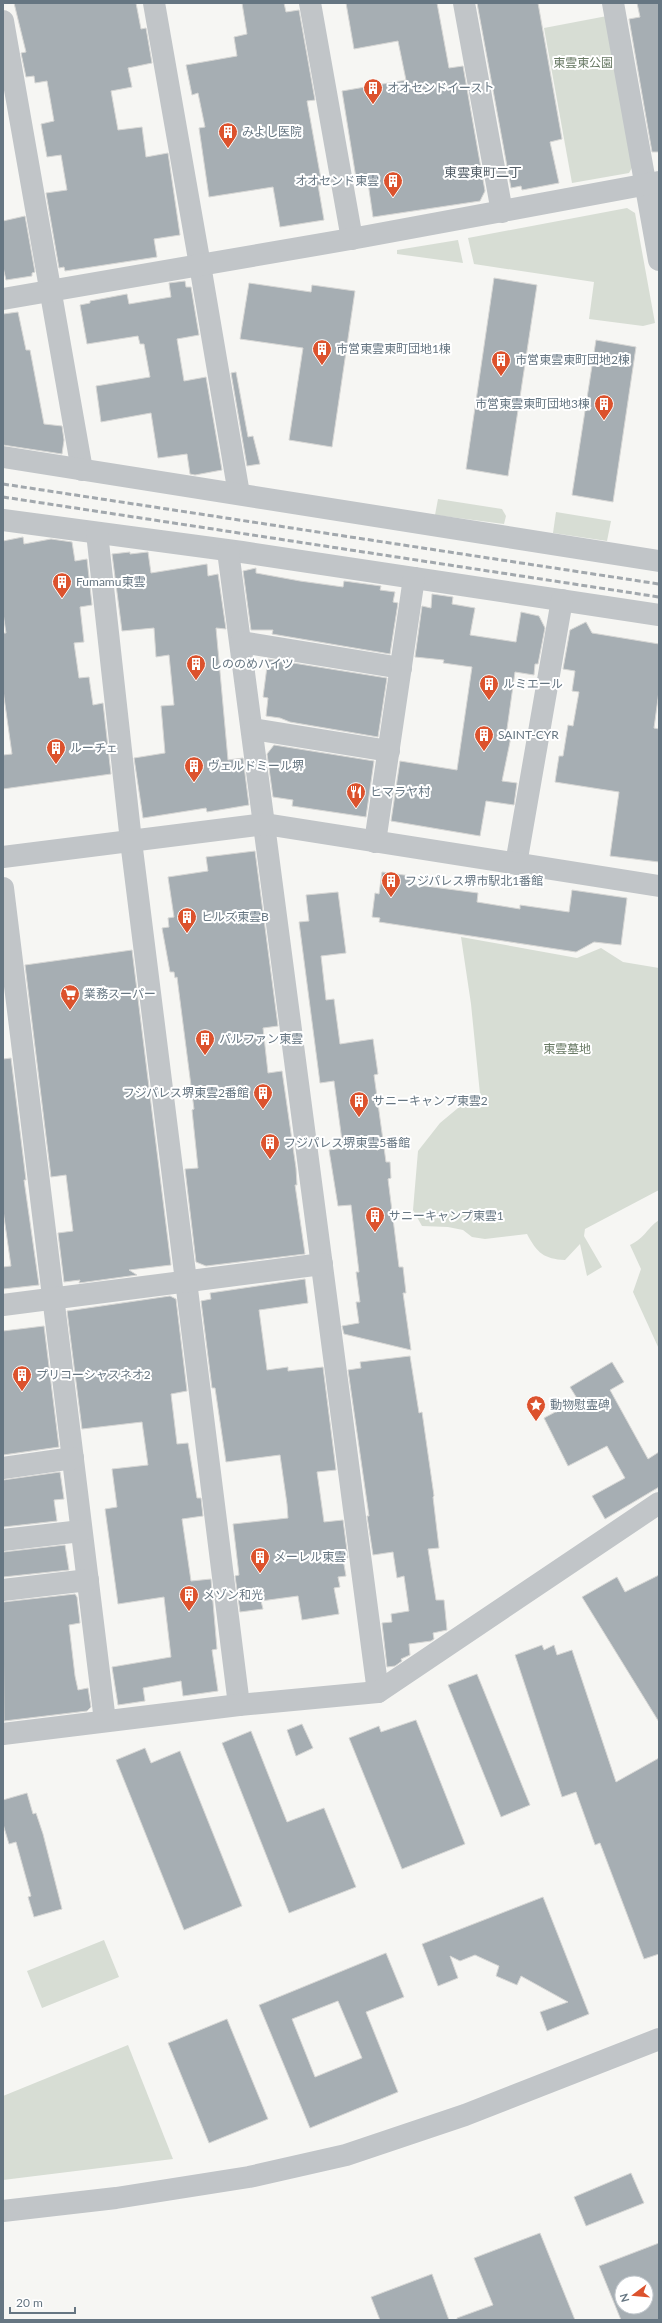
<svg xmlns="http://www.w3.org/2000/svg" width="662" height="2323" font-family="Lato,'Noto Sans JP',sans-serif">
<style>
.green{fill:#d7ddd4}
.building{fill:#a6aeb3;stroke:#d7d7d5;fill-rule:evenodd}
.lines{fill:none;stroke-linecap:round;stroke-linejoin:round}
.minor{stroke:#c1c5c8;stroke-width:22}
.tertiary{stroke:#c1c5c8;stroke-width:22}
.rail{stroke:#a2a8ad;stroke-width:3;stroke-dasharray:6 3;stroke-linecap:butt}
.labels{text-anchor:middle;stroke-width:4;stroke-linejoin:round;paint-order:stroke}
.park-label{font-size:12px;fill:#697a65;stroke:#fff}
.poi-label{font-size:12px;fill:#667682;stroke:#fff;text-anchor:start}
.neighbourhood-label{font-size:13px;fill:#545f68;stroke:#fff}
</style>
<rect width="100%" height="100%" fill="#f6f6f3"/>
<g class="green">
<path d="M607 16 633 166 629 173 572 183 544 28Z"/>
<path d="M627 208 635 213 655 323 643 326 589 319 594 282 474 264 468 238Z"/>
<path d="M458 240 463 263 397 254V250Z"/>
<path d="M438 499 502 509 506 516 504 524 435 515Z"/>
<path d="M556 512 611 521 607 541 553 533Z"/>
<path d="M461 937 577 958 601 948 623 962 659 968V1190L585 1229 584 1236 602 1267 587 1276 580 1244 565 1260C544 1259 537 1253 527 1234L485 1239 472 1237 463 1230 448 1227 422 1226 413 1210 418 1151 440 1123 464 1103 489 1102 480 1094 471 1004Z"/>
<path d="M659 1220V1349L633 1292 641 1269 630 1245C646 1237 646 1229 659 1220Z"/>
<path d="M104 1940 119 1977 42 2008 27 1971Z"/>
<path d="M128 2045 173 2159 3 2180V2096Z"/>
</g>
<g class="building">
<path d="M14 3H136L141 29 146 28 152 63 128 68 132 87 111 91 118 130 142 127 146 157 168 153 180 235 154 239 157 257 65 271 64 267 59 268 46 193 67 190 61 155 47 157 41 124 54 121 47 81 35 83 34 76 26 77 21 53 26 52Z"/>
<path d="M242 3H284L286 12 299 10 315 100 307 101 322 185H318L324 220 280 227 273 187 209 197 199 128 205 127 198 93 192 95 186 65 237 56 234 37 247 34Z"/>
<path d="M346 3H437L449 68 463 66 485 191 480 201 373 217 367 176 356 178 342 91 406 80 398 41 354 49Z"/>
<path d="M477 3H538L562 139 550 142 559 183 522 190 521 186 511 188Z"/>
<path d="M637 3H659V152H652L629 19 640 17Z"/>
<path d="M25 216 35 272 32 273V276L6 280 3 267V221Z"/>
<path d="M494 278 537 285 508 476 466 469Z"/>
<path d="M185 281 186 287H191L199 335 177 339 184 381 206 377 222 470 195 475 190 474 187 454 158 458 151 413 101 422 96 386 150 377 144 344H140L138 336 87 344 80 305 90 303V301L127 294 129 304 171 297 169 283Z"/>
<path d="M249 283 311 292 312 285 355 291 332 447 289 440 303 348 240 339Z"/>
<path d="M18 312 26 350H30L44 424 62 426 64 440 62 454 3 445V314Z"/>
<path d="M596 340 636 347 613 502 572 495Z"/>
<path d="M236 372 248 437 253 436 260 464 247 466 231 373Z"/>
<path d="M23 537 24 544 51 539 72 542 75 561 87 559 92 605 80 607 84 642 74 643 79 678 89 677 93 705 103 703 111 774 3 789V755L12 754 3 690V633H6L3 613V541Z"/>
<path d="M130 552V554L148 552 151 573 207 564 208 576 218 574 226 629 216 628 228 760 243 758 249 805 207 812 206 808 143 818 134 758 165 753 161 706 174 705 169 655 156 657 154 628 122 631 112 554Z"/>
<path d="M256 568V573L300 581 343 587 344 581 381 586 380 590 395 592 393 602 398 603 390 654 272 634 273 630H251L243 571Z"/>
<path d="M432 594 453 597 452 604 475 608 470 635 516 642 521 612 539 616 545 628 538 664H535L534 675 515 672 506 736 511 737 502 781 517 783 514 805 486 801 480 836 391 821 400 761 457 770 472 667 443 663 444 660 415 657 422 606 431 608Z"/>
<path d="M586 622 592 633 659 644V691L654 728 659 729V862L610 856 619 792 555 782 559 756H563L568 725 573 726 579 692 572 691 575 671 563 669 570 630Z"/>
<path d="M268 659 387 678 378 737 290 722 280 718 266 716 268 698 263 697Z"/>
<path d="M274 745 374 761 366 817 292 806 293 800 273 797 267 754Z"/>
<path d="M255 851 278 1026 263 1028 268 1073 282 1071 296 1168 297 1185H295L305 1254 206 1266 196 1262 185 1169 198 1168 192 1110 194 1109 177 977 175 978 174 972H170L162 928 169 927 168 918 174 917 168 877 208 871 206 857Z"/>
<path d="M382 872 411 876 410 884 478 893 477 902 520 909V905L569 912 572 890 627 898 621 945 594 942 576 952 379 922 380 918 372 917 375 893 379 894Z"/>
<path d="M338 892 346 953 321 956 326 1000 334 999 340 1044 373 1039 378 1074 374 1075 386 1162H390L391 1178 388 1179 399 1267H403L406 1293H403L411 1350 344 1334 342 1326 359 1323 356 1302H360L356 1272H359L351 1205 338 1206 329 1150 343 1148 334 1081 320 1083 299 922 309 921 306 895Z"/>
<path d="M132 950 171 1265 129 1270 137 1275 79 1283 80 1280 64 1282 58 1233 73 1231 66 1175 51 1177 25 965Z"/>
<path d="M11 1058 26 1180H24L39 1285 3 1289V1267L11 1266 3 1210V1059Z"/>
<path d="M305 1279 308 1303 259 1310 267 1370 288 1367V1371L323 1367 336 1470 317 1472 324 1522 343 1520 348 1558 343 1559 346 1576 338 1577 340 1587 334 1588 339 1614 302 1620 298 1596 261 1601 263 1609 240 1612 235 1576 239 1575 233 1524 288 1518 287 1504 280 1455 226 1462 215 1388H212L201 1301 211 1299 210 1293Z"/>
<path d="M170 1296 176 1299 187 1391 171 1394 177 1444 188 1443 197 1498H201L203 1516 182 1519 191 1581 211 1579 217 1649 212 1650 218 1691 183 1696 181 1681 143 1688 145 1701 118 1705 112 1667 171 1657 164 1597 118 1604 105 1509 117 1507 112 1469 148 1465 142 1422 82 1429 67 1311Z"/>
<path d="M44 1326 59 1447 3 1455V1331Z"/>
<path d="M410 1356 419 1413 422 1412 434 1496 433 1497 439 1548 428 1549 436 1600H444L447 1630 433 1633 434 1639 431 1641 409 1644 410 1655 401 1659 402 1661 395 1666 387 1667 382 1623 392 1622 391 1614 409 1611 404 1576 397 1578 393 1552 373 1555 367 1516H369L348 1370 361 1368 360 1362Z"/>
<path d="M612 1362 624 1382 610 1390 648 1459 659 1452V1487L605 1519 592 1496 625 1478 607 1446 568 1466 544 1418 578 1400 570 1387Z"/>
<path d="M60 1472 64 1499 54 1500 57 1521 3 1527V1480Z"/>
<path d="M65 1545 69 1570 3 1577V1552Z"/>
<path d="M659 1575V1722L582 1597 617 1577 625 1592Z"/>
<path d="M75 1594 77 1597 80 1623 69 1625 75 1676 78 1690 88 1688 91 1707 87 1711 4 1721 3 1602Z"/>
<path d="M542 1645 544 1650 554 1645 557 1655 572 1650 616 1782 659 1758V1954L644 1959 600 1843 595 1845 576 1792 562 1797 515 1655Z"/>
<path d="M477 1674 530 1805 501 1817 448 1685Z"/>
<path d="M416 1720 465 1844 402 1869 349 1738 379 1726 381 1732Z"/>
<path d="M302 1724 313 1748 296 1756 287 1730Z"/>
<path d="M251 1731 287 1822 324 1808 356 1887 289 1913 222 1743Z"/>
<path d="M145 1748 151 1763 180 1751 242 1906 184 1930 116 1760Z"/>
<path d="M27 1793 33 1814 36 1813 43 1834 62 1909 34 1917 28 1897 31 1896 16 1842 9 1844 3 1824V1800Z"/>
<path d="M543 1897 589 2014 547 2031 540 2012 568 2002 521 1976 517 1985 496 1976 499 1966 475 1955 460 1961 450 1956 458 1978 438 1986 422 1944Z"/>
<path d="M386 1953 404 1997 366 2012 398 2092 310 2128 259 2005ZM338 2001 362 2058 315 2077 292 2019Z"/>
<path d="M227 2019 268 2119 209 2143 168 2043Z"/>
<path d="M631 2173 644 2203 586 2226 574 2197Z"/>
<path d="M540 2233 575 2320H457V2318L493 2305 474 2258Z"/>
<path d="M659 2243V2320H621L599 2266ZM622 2283H646V2307H622Z"/>
<path d="M432 2274 449 2320H380L371 2297Z"/>
</g>
<g class="lines">
<g class="minor">
<path d="M310 3 352 239"/>
<path d="M464 3 502 212"/>
<path d="M613 3 659 260"/>
<path d="M3 21 82 470"/>
<path d="M200 265 239 494"/>
<path d="M3 457 659 561"/>
<path d="M3 520 242 552 659 615"/>
<path d="M97 533 131 841 239 1705"/>
<path d="M228 551 378 1692"/>
<path d="M241 642 401 668"/>
<path d="M253 729 389 751"/>
<path d="M375 842 414 578"/>
<path d="M516 864 562 600"/>
<path d="M3 888 105 1721"/>
<path d="M3 1305 322 1264"/>
<path d="M3 1468 73 1458"/>
<path d="M3 1540 81 1531"/>
<path d="M3 1590 88 1580"/>
<path d="M3 1734 239 1705 378 1692 659 1503"/>
</g>
<g class="tertiary">
<path d="M154 3 200 265"/>
<path d="M3 299 362 237 659 182"/>
<path d="M3 857 265 824 659 886"/>
<path d="M3 2211 116 2198 249 2177 346 2155 465 2115 659 2039"/>
</g>
<g class="rail">
<path d="M3 484 659 584"/>
<path d="M3 497 659 597"/>
</g>
</g>
<defs>
<symbol id="building-pin" viewBox="-11 -11 22 30"><path d="M0 17L-7.5 6A9.5 9.5 0 1 1 7.5 6Z" fill="#dc522d" stroke="#fff"/><path d="M-4-6H4V6H1V3H-1V6H-4ZM-2.5-4.3h1.7v1.8h-1.7ZM.8-4.3h1.7v1.8H.8ZM-2.5-1h1.7V.8h-1.7ZM.8-1h1.7V.8H.8Z" fill="#fff"/></symbol>
<symbol id="restaurant-pin" viewBox="-11 -11 22 30"><path d="M0 17L-7.5 6A9.5 9.5 0 1 1 7.5 6Z" fill="#dc522d" stroke="#fff"/><path d="M-5-6h1v4h1v-4h1v4h1v-4h1v5L-1.5 .5V6h-2V.5L-5-1ZM5-6V6H3V1.5H1.5Q1.5-4 5-6Z" fill="#fff"/></symbol>
<symbol id="supermarket-pin" viewBox="-11 -11 22 30"><path d="M0 17L-7.5 6A9.5 9.5 0 1 1 7.5 6Z" fill="#dc522d" stroke="#fff"/><path d="M-6-5.5h2.5l.6 2H6L4.5 2H-2.5L-4.4-4H-6ZM-1.5 3.2a1.3 1.3 0 1 0 .1 0ZM3 3.2a1.3 1.3 0 1 0 .1 0Z" fill="#fff"/></symbol>
<symbol id="sight-pin" viewBox="-11 -11 22 30"><path d="M0 17L-7.5 6A9.5 9.5 0 1 1 7.5 6Z" fill="#dc522d" stroke="#fff"/><path d="M0-6L1.8-2.2L6-1.7L2.9 1.2L3.7 5.4L0 3.3L-3.7 5.4L-2.9 1.2L-6-1.7L-1.8-2.2Z" fill="#fff"/></symbol>
</defs>
<g fill-rule="evenodd">
<use href="#building-pin" x="362" y="77" width="22" height="30"/>
<use href="#building-pin" x="217" y="121" width="22" height="30"/>
<use href="#building-pin" x="382" y="170" width="22" height="30"/>
<use href="#building-pin" x="311" y="338" width="22" height="30"/>
<use href="#building-pin" x="490" y="349" width="22" height="30"/>
<use href="#building-pin" x="593" y="393" width="22" height="30"/>
<use href="#building-pin" x="51" y="571" width="22" height="30"/>
<use href="#building-pin" x="185" y="653" width="22" height="30"/>
<use href="#building-pin" x="478" y="673" width="22" height="30"/>
<use href="#building-pin" x="473" y="724" width="22" height="30"/>
<use href="#building-pin" x="45" y="737" width="22" height="30"/>
<use href="#building-pin" x="183" y="755" width="22" height="30"/>
<use href="#restaurant-pin" x="345" y="781" width="22" height="30"/>
<use href="#building-pin" x="380" y="870" width="22" height="30"/>
<use href="#building-pin" x="176" y="906" width="22" height="30"/>
<use href="#supermarket-pin" x="59" y="983" width="22" height="30"/>
<use href="#building-pin" x="194" y="1028" width="22" height="30"/>
<use href="#building-pin" x="252" y="1082" width="22" height="30"/>
<use href="#building-pin" x="348" y="1090" width="22" height="30"/>
<use href="#building-pin" x="259" y="1132" width="22" height="30"/>
<use href="#building-pin" x="364" y="1205" width="22" height="30"/>
<use href="#building-pin" x="11" y="1364" width="22" height="30"/>
<use href="#sight-pin" x="525" y="1394" width="22" height="30"/>
<use href="#building-pin" x="249" y="1546" width="22" height="30"/>
<use href="#building-pin" x="178" y="1584" width="22" height="30"/>
</g>
<g class="labels">
<g class="park-label">
<text x="583" y="67">東雲東公園</text>
<text x="567" y="1053">東雲墓地</text>
</g>
<g class="poi-label">
<text x="387" y="92">オオセンドイースト</text>
<text x="242" y="136">みよし医院</text>
<text x="379" y="185" text-anchor="end">オオセンド東雲</text>
<text x="336" y="353">市営東雲東町団地1棟</text>
<text x="515" y="364">市営東雲東町団地2棟</text>
<text x="590" y="408" text-anchor="end">市営東雲東町団地3棟</text>
<text x="76" y="586">Fumamu東雲</text>
<text x="210" y="668">しののめハイツ</text>
<text x="503" y="688">ルミエール</text>
<text x="498" y="739">SAINT-CYR</text>
<text x="70" y="752">ルーチェ</text>
<text x="208" y="770">ヴェルドミール堺</text>
<text x="370" y="796">ヒマラヤ村</text>
<text x="405" y="885">フジパレス堺市駅北1番館</text>
<text x="201" y="921">ヒルズ東雲B</text>
<text x="84" y="998">業務スーパー</text>
<text x="219" y="1043">パルファン東雲</text>
<text x="249" y="1097" text-anchor="end">フジパレス堺東雲2番館</text>
<text x="373" y="1105">サニーキャンプ東雲2</text>
<text x="284" y="1147">フジパレス堺東雲5番館</text>
<text x="389" y="1220">サニーキャンプ東雲1</text>
<text x="36" y="1379">プリコーシャスネオ2</text>
<text x="550" y="1409">動物慰霊碑</text>
<text x="274" y="1561">メーレル東雲</text>
<text x="203" y="1599">メゾン和光</text>
</g>
<g class="neighbourhood-label">
<text x="483" y="177">東雲東町二丁</text>
</g>
</g>
<rect width="662" height="2323" fill="none" stroke="#667682" stroke-width="8"/>
<g transform="translate(634 2295) rotate(254)"><circle r="19" fill="#ffffff" stroke="#c2c8cd"/>
<path d="M0-3L7 15L0 10L-7 15Z" fill="#dc522d"/>
<text y="-6" font-size="11" font-weight="bold" text-anchor="middle" fill="#667682">N</text>
</g>
<path d="M10 2307v6h65v-6" fill="none" stroke="#667682" stroke-width="2"/>
<text x="16" y="2307" font-size="12" fill="#667682" stroke="#ffffff" stroke-width="3" paint-order="stroke">20 m</text>
</svg>
